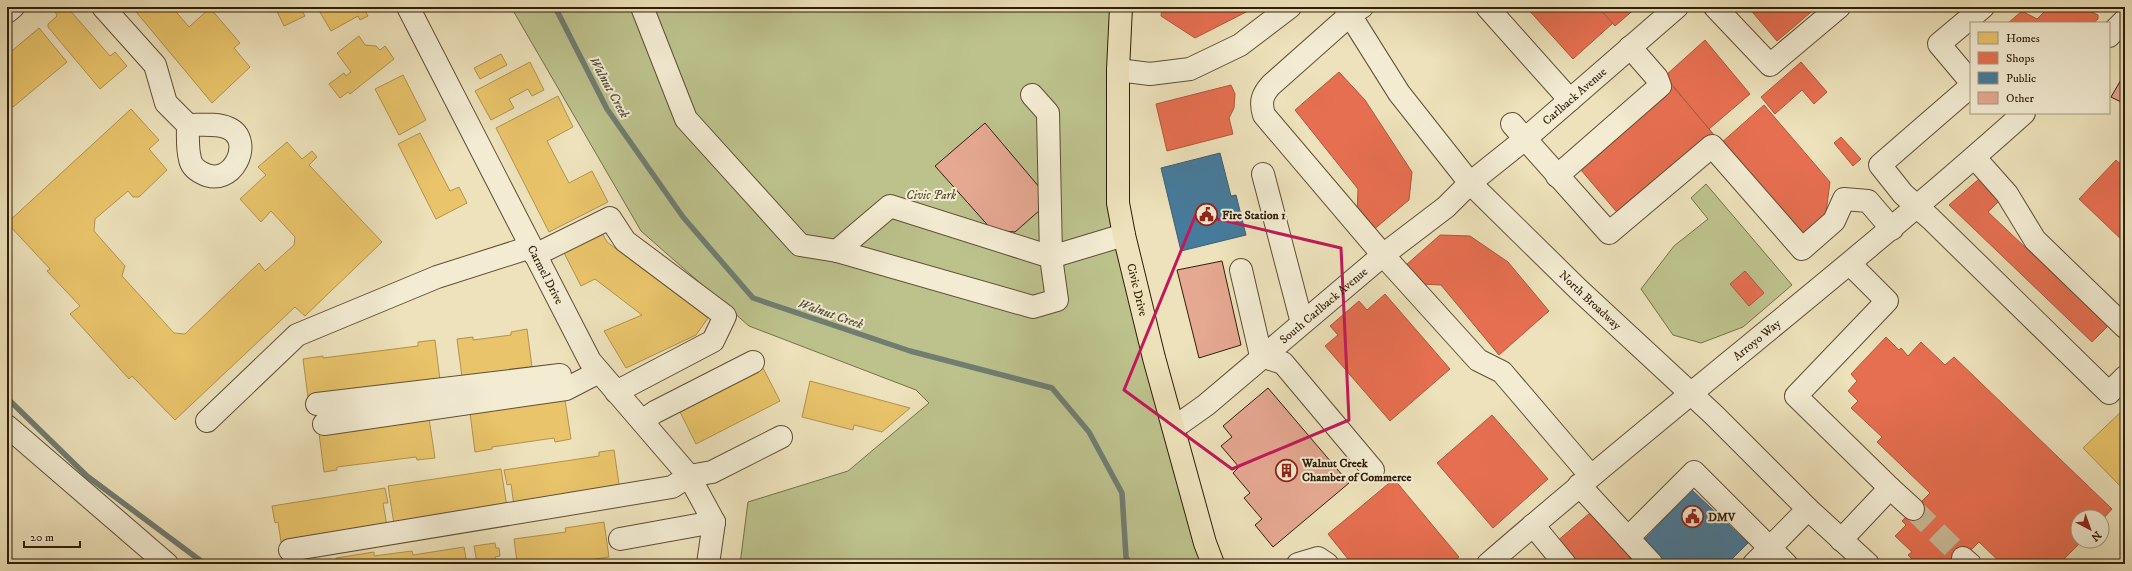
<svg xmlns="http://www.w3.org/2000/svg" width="2132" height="571" font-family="'IM FELL DW Pica',serif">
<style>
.green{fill:#bdc28d;stroke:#76704b}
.homes{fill:#e9c46a;stroke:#b2924d}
.shops{fill:#e76f51;stroke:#b0573b}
.public{fill:#457b9d;stroke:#3f5f71}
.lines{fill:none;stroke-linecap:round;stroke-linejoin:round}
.stream{stroke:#707d71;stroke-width:5.5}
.building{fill:#e5a891;stroke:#301e09}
.minor-tunnel{stroke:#c7bb97;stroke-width:22;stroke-dasharray:22 11;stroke-linecap:butt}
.minor-casing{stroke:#5f4f36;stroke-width:24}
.major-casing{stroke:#301e09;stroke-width:24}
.minor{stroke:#f3ecd3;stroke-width:22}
.major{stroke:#ede2bb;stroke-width:22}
.marked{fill:none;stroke:#c2185b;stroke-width:3;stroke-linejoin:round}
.labels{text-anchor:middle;stroke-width:4;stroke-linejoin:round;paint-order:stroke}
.street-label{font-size:12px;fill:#301e09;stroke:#f3ecd3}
.park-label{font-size:12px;font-style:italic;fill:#5a4f31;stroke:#f3ecd3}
.poi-label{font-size:12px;font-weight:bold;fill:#301e09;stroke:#f3ecd3;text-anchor:start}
.water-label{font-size:13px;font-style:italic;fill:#504e3d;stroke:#f3ecd3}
</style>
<rect width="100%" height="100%" fill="#ede2bb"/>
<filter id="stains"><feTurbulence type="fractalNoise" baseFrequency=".005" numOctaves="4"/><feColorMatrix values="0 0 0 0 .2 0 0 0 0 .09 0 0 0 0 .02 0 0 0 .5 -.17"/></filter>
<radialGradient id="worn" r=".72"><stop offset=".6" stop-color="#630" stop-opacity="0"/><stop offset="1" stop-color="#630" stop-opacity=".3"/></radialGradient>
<g class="green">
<path d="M511 7H1121L1118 203 1213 564H740L748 502 848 471 929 403 916 390 749 326 641 231Z"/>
<path d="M1706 184 1792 285 1743 327 1701 343 1673 335 1641 289 1674 246 1708 219 1691 198Z"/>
</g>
<g class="homes">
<path d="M60 7H67L110 56 115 52 127 66 100 89 48 27V24L57 16 55 11Z"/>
<path d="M132 7H172L189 27 210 8 240 43 234 48 250 67 212 103Z"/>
<path d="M275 7H304L301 9 305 16 284 26Z"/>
<path d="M317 7H363L368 16 360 20 358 16 331 31Z"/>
<path d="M39 28 67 62 13 107 8 102 7 103V55Z"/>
<path d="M359 36 365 45 376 46 380 50 385 46 394 59 350 94 348 92 340 98 329 84 344 73 346 76 351 72 337 53Z"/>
<path d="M501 54 507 65 480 79 474 68Z"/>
<path d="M530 62 544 90 532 96 528 89 509 99 514 108 491 120 475 91Z"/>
<path d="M403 75 426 120 399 135 375 89Z"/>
<path d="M558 96 573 127 547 141 569 183 592 171 608 202 549 232 496 128Z"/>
<path d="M131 109 159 140 149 149 167 170 139 197H133L128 191 95 219 94 231 125 266 122 276 174 333 185 334 259 263 265 271 294 245 295 237 271 211 261 222 240 199 266 175 258 167 287 142 302 159 312 151 317 157 309 165 382 242 305 316 295 307 175 420 132 376 129 379 70 314 80 306 47 271 50 269 7 223Z"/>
<path d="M420 133 450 191 459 187 467 203 436 219 398 144Z"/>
<path d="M600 229 607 242 708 318 696 335 626 368 604 331 642 315 595 279 581 286 561 247Z"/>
<path d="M527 329 532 367 462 377 457 339 473 337V340L511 335V332Z"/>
<path d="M435 340 440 380 308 397 303 359 323 356V358L418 346V342Z"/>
<path d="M763 368 780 401 696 444 679 410Z"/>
<path d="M810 381 910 408 882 432 854 425 853 430 802 417Z"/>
<path d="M565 400 571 439 555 442 554 438 492 447V449L475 452 470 413Z"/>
<path d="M2125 408V491L2083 448Z"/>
<path d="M429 418 435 458 417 460 416 457 337 467V470L324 472 319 433Z"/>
<path d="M614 450 620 491 514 506 511 484 507 485 504 470 599 456V452Z"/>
<path d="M501 469 507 507 394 524 388 486Z"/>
<path d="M385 488 388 503H383L387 526 281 542 278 522 275 523 272 506Z"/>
<path d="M604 522 609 557 589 560V562L578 564H508L517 562 514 539 566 532 565 528Z"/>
<path d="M495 543 496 548H499L500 556 495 557 496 560 477 563 474 546Z"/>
<path d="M464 547 467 564H336V558L374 552V556L412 551 413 555Z"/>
</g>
<g class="shops">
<path d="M1162 7H1256L1195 38 1161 16Z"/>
<path d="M1526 7H1598L1613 23 1573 59Z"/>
<path d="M1598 7H1637L1615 26Z"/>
<path d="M1748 7H1817L1777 41Z"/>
<path d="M2049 7H2081L2098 15V19L2093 23H2008L2022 11 2037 19Z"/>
<path d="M1705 40 1750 94 1709 129 1665 76Z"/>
<path d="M1801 62 1827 92 1814 104 1802 90 1775 114 1761 97Z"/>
<path d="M1339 72 1365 100 1412 172 1409 200 1372 231 1357 215 1358 189 1295 110Z"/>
<path d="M1669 82 1715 136 1621 217 1575 163Z"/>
<path d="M1231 85 1235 94 1234 108 1229 118 1233 134 1167 151 1156 104Z"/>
<path d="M1764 105 1830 182 1825 220 1803 239 1720 144Z"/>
<path d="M1841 137 1861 159 1853 166 1834 143Z"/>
<path d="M2116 160 2125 168V243L2079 199Z"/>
<path d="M1979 179 2000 200 1988 212 2108 326 2092 342 1949 205Z"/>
<path d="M1440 235 1470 236 1508 262 1549 311 1499 355 1441 285 1421 284 1406 265Z"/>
<path d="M1745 271 1764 293 1749 306 1730 284Z"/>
<path d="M1385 294 1450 369 1390 421 1325 346 1338 335 1330 326 1359 301 1367 310Z"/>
<path d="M1886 337 1899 350 1901 348 1908 356 1921 342 1945 365 1954 357 2112 509 2102 520V517H2078V541H2082L2059 564H2002L1979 542 1957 564H1917L1908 555 1912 552 1895 536 1906 525 1902 521 1930 493 1877 442 1882 437 1851 408 1858 401 1848 391 1857 381 1851 374Z"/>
<path d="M1492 415 1548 479 1493 528 1437 463Z"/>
<path d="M1394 479 1459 557 1450 564H1409L1406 561 1402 564H1352L1328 534Z"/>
<path d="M1591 512 1635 564H1573L1555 543Z"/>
</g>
<g class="public">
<path d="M1220 153 1231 196 1236 195 1246 235 1181 251 1161 168Z"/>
<path d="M1692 490 1748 543 1727 564H1657L1638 546Z"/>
</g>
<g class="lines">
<g class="stream">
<path d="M555 7 607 109 683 217 753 298 910 351 1052 388 1089 432 1122 493 1126 557 1130 564"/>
<path d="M7 398 87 476 205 564"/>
</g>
</g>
<g class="building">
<path d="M2125 73V104L2111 97Z"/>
<path d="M985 123 1040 188V210L1015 232 992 230 935 166Z"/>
<path d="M1222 261 1241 345 1199 358 1177 270Z"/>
<path d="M1268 388 1349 483 1273 547 1255 525 1262 519 1244 498 1250 493 1233 473 1239 467 1221 446 1232 437 1223 426Z"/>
</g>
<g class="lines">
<path class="minor-tunnel" d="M1913 509 1963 558"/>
<defs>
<g id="minor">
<path d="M103 7 155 65 166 103 188 125C201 125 217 123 228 128 256 140 232 190 202 173 196 170 191 165 190 159 187 148 188 136 188 125"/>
<path id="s1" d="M408 7 590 361 689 476 714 522"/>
<path d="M642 7 686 119 800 245 837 251"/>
<path id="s2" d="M1345 7 1399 93 1470 183 1578 289 1714 415 1808 509 1868 564"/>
<path d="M1362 7 1351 14 1271 85C1262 95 1260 102 1264 115L1383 255 1478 360 1502 372 1590 475"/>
<path d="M1487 7 1570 100"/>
<path d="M1715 7 1770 65 1839 7"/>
<path d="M7 12 13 7"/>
<path d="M2109 36 2125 20"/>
<path d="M1118 70 1150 74 1190 69 1240 45 1290 7"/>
<path d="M1971 82 1939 44 1983 7"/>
<path d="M1971 86 1880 165 1903 194 1931 219 2109 393 2125 377"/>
<path d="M1032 95 1048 113 1051 257 1124 235"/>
<path d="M1512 124 1609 233 1712 146 1802 249 1834 221 1844 199 1868 201 1892 229"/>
<path d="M1975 158 2007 194 2035 240 2125 327"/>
<path d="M1263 174 1302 323"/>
<path d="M1557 176 1660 86 1657 78 1630 47"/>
<path d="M890 206 1051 257 1057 300 1033 307 837 251Z"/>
<path d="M535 255 610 218 625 241 725 316 713 341 616 392"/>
<path d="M1241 270 1261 356 1283 363 1373 470"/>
<path d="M317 404 560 375"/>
<path d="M207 421 297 335 437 277 531 247"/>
<path d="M642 421 655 412 753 362"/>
<path d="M324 424 566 389 599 372"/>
<path d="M7 426 167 564"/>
<path id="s3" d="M1175 427 1206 405 1383 255 1446 207 1470 183 1525 139 1677 7"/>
<path d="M1579 485 1652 564"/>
<path d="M1890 488 1913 509"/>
<path d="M1533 525 1565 564"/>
<path d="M1628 538 1694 472 1786 564"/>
<path d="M620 539 714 522"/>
<path d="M1841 540 1890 488 1796 396 1887 301 1850 264"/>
<path d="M290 550 672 487 689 476 712 472 781 437"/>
<path d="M1963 558 1970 564"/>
<path d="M708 564 714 522"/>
<path d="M1298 564 1318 558 1327 564"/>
<path id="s4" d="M1488 564C1664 411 1850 269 2024 113"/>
<path d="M1754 564 1808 509"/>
</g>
<g id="major">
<path id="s5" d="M1121 7 1118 70V203L1124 235 1154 358 1205 543 1213 564"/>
</g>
</defs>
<use href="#minor" class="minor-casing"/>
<use href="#major" class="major-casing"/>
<use href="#minor" class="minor"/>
<use href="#major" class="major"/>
</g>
<path class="marked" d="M1196 214 1341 248 1349 420 1232 469 1124 390Z"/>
<defs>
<symbol id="civic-ring" viewBox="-11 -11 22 22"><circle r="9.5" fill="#f3ecd3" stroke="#8f2418" stroke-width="1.5"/><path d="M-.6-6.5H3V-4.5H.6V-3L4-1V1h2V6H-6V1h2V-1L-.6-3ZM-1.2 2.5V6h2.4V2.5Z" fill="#8f2418"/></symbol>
<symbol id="building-ring" viewBox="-11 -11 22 22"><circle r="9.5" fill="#f3ecd3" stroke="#8f2418" stroke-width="1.5"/><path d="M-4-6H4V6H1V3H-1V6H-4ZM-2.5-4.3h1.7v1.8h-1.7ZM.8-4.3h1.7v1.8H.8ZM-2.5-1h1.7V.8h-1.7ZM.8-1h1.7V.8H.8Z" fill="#8f2418"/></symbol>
</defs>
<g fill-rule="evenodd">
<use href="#civic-ring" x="1194" y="202" width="25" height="25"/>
<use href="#building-ring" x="1274" y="458" width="25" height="25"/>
<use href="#civic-ring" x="1680" y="504" width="25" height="25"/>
</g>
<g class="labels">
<g class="street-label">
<text dy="4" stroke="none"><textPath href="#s3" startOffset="519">Carlback Avenue</textPath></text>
<text dy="4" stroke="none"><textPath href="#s1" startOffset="301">Carmel Drive</textPath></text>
<text dy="4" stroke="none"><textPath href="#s5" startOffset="285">Civic Drive</textPath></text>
<text dy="4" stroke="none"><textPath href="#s2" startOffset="384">North Broadway</textPath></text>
<text dy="4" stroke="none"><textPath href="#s3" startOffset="192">South Carlback Avenue</textPath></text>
<text dy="4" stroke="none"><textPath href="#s4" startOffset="350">Arroyo Way</textPath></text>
</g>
<g class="park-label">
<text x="931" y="199">Civic Park</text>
</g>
<g class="poi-label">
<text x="1222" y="219">Fire Station 1</text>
<text x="1302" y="467">Walnut Creek<tspan x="1302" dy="14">Chamber of Commerce</tspan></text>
<text x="1708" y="521">DMV</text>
</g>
<g class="water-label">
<text transform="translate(610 87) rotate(61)" y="5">Walnut Creek</text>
<text transform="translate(831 313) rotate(19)" y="5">Walnut Creek</text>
</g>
</g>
<rect width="2132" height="571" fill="none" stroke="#ede2bb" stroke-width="24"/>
<rect x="8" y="8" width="2116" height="555" fill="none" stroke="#301e09" stroke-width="2"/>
<rect x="12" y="12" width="2108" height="547" fill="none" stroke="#301e09"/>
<rect x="1970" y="22" width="140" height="92" fill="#f3ecd3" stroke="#a59a82"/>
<rect x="1978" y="32" width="20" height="12" fill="#e9c46a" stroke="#a59a82"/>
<text x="2006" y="42" font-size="12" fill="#301e09">Homes</text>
<rect x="1978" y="52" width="20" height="12" fill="#e76f51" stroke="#a59a82"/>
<text x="2006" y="62" font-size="12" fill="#301e09">Shops</text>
<rect x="1978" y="72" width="20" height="12" fill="#457b9d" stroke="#a59a82"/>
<text x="2006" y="82" font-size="12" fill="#301e09">Public</text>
<rect x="1978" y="92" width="20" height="12" fill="#e5a891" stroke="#a59a82"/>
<text x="2006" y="102" font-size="12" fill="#301e09">Other</text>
<g transform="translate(2090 529) rotate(139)"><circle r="19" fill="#f3ecd3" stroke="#a59a82"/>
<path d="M0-3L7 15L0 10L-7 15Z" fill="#8f2418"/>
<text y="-6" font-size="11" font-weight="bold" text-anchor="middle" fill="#301e09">N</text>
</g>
<path d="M24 541v6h56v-6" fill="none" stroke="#301e09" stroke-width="2"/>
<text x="30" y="541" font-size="12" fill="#301e09" stroke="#f3ecd3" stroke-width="3" paint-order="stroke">20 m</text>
<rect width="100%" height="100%" filter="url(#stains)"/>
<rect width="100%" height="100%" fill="url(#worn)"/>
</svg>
